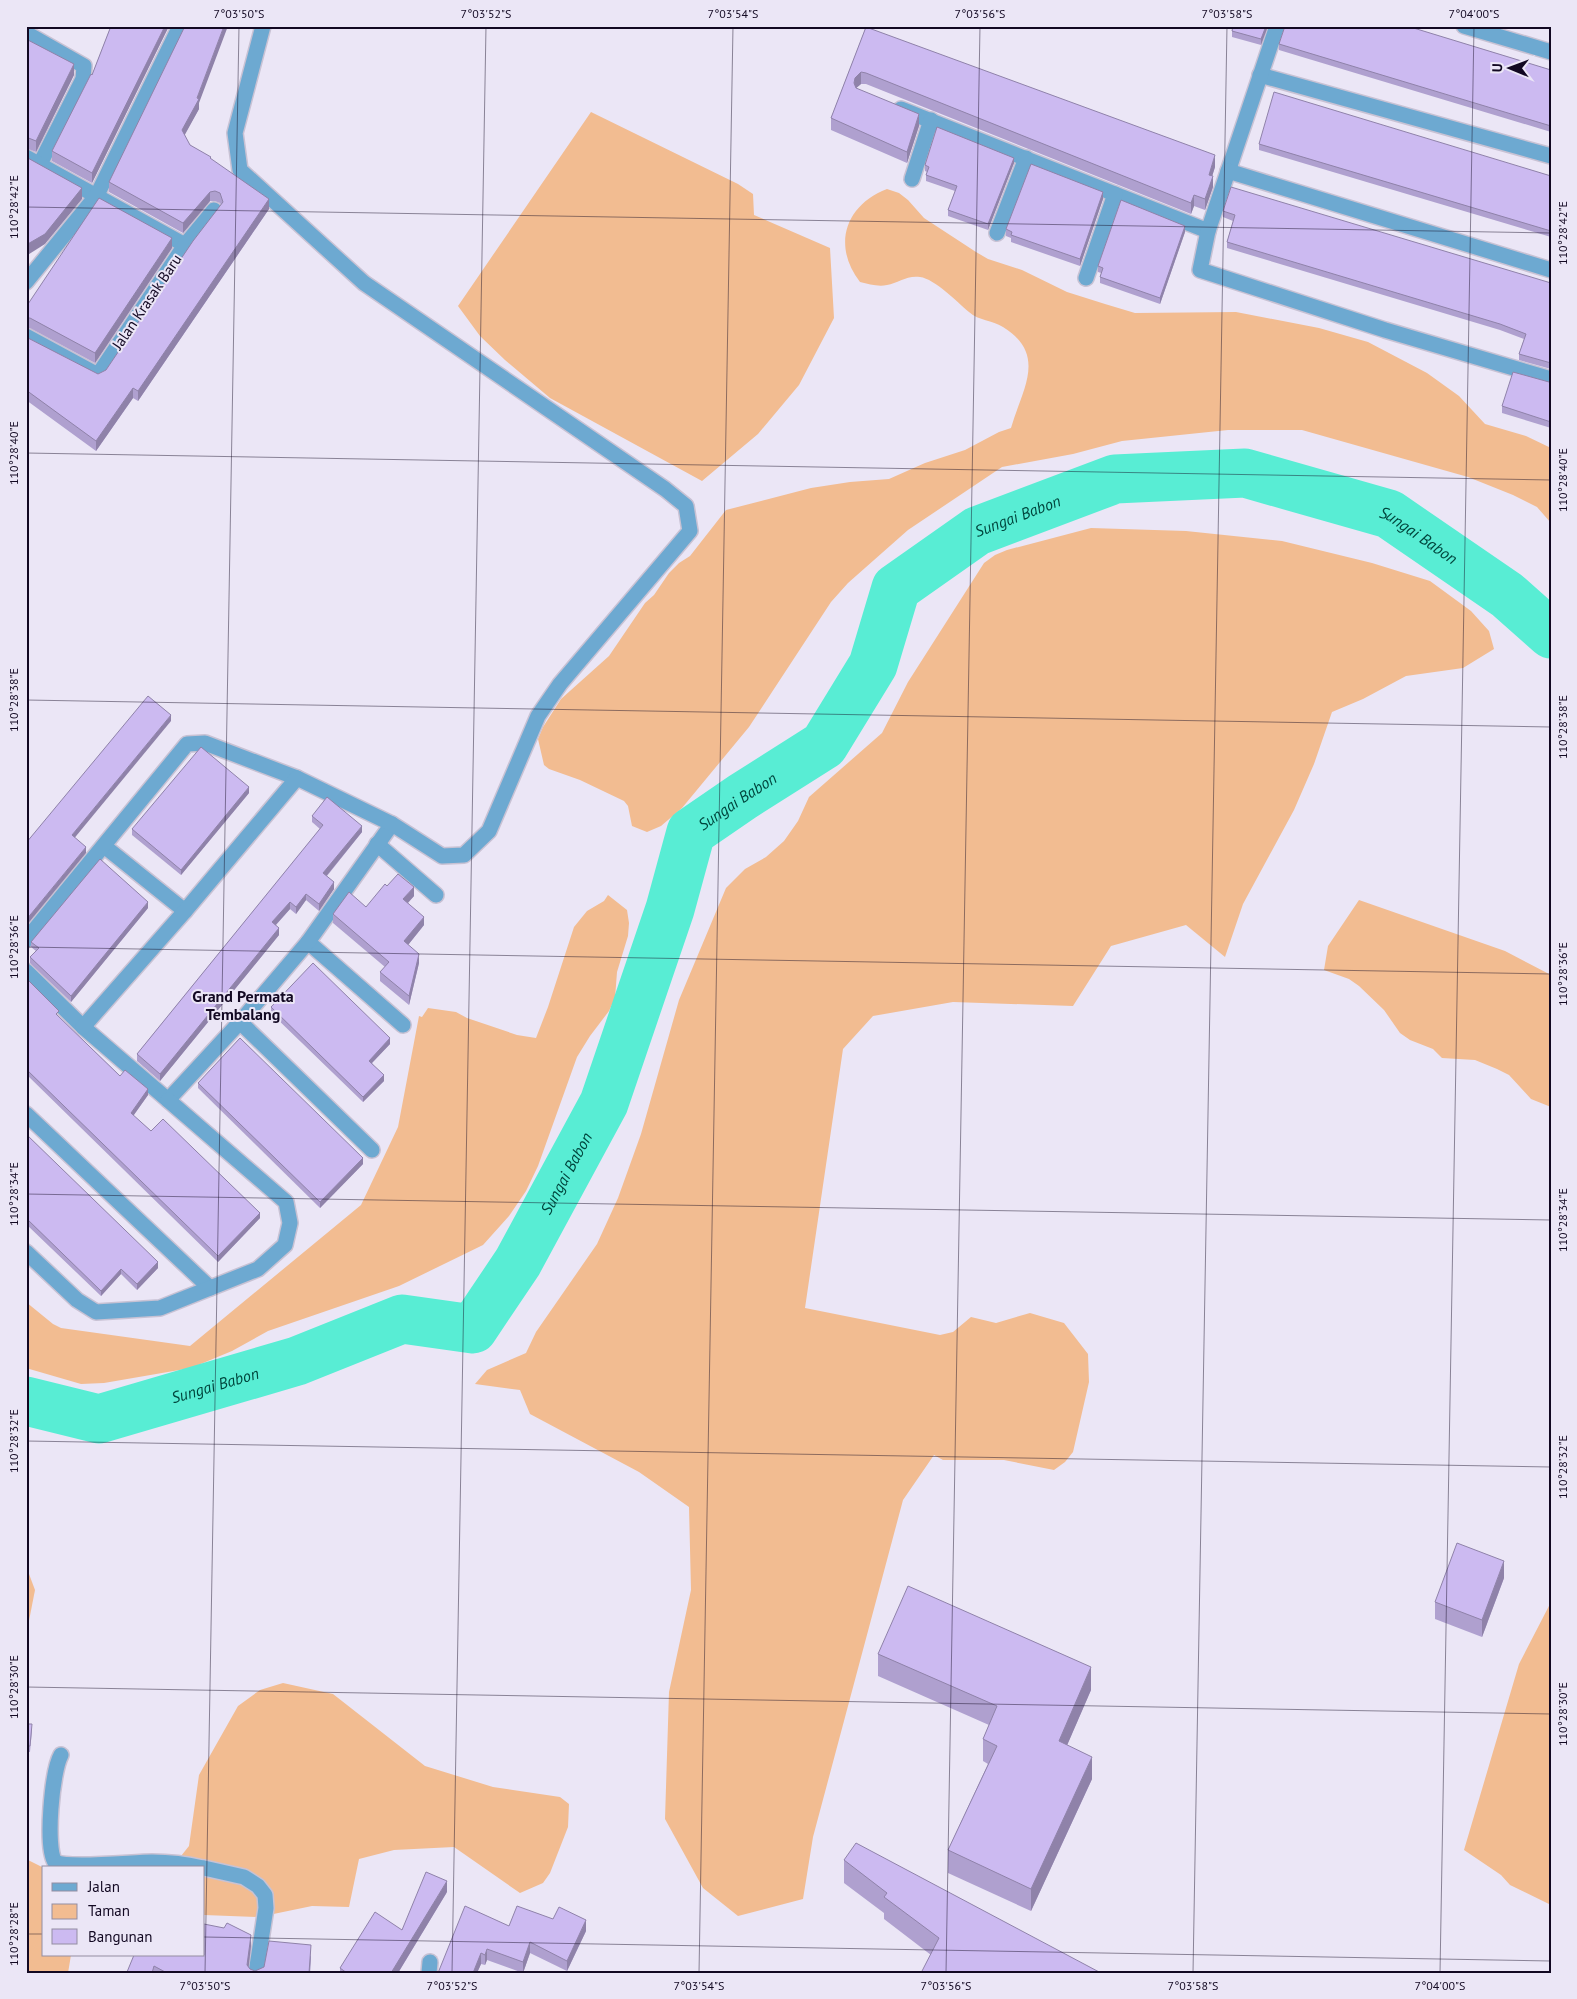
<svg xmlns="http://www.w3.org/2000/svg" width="1577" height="1999" font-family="'PT Sans',sans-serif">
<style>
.green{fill:#f2bc91}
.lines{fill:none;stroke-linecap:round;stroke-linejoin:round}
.river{stroke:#58edd4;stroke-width:49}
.street-casing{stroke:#c8c2d4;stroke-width:18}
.street{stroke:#6da9d1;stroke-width:15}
.wall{fill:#afa0cf}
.shaded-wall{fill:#8f82a9}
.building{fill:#ccbaf1;stroke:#8f82a9}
.ticks{fill:none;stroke:#120822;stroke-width:1;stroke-opacity:0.45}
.labels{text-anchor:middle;stroke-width:4;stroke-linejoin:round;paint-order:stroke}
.street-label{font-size:15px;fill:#120822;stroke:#ebe6f6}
.water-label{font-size:16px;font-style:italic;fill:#00463d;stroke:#ebe6f6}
.neighbourhood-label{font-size:16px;font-weight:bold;fill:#120822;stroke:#ebe6f6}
.neatline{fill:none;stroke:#120822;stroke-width:2}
.ticks-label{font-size:12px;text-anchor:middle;fill:#120822}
</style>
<rect width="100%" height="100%" fill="#ebe6f6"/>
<g class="green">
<path d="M591 112 738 184 753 194 754 215 830 248 834 318 799 385 758 434 702 481 550 398 505 360 480 336 458 306Z"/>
<path d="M887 189 899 193 908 200 924 218 976 252 988 259 1022 270 1067 292 1105 304 1135 313 1236 312 1319 328 1368 342 1427 373 1459 396 1485 424 1526 436 1551 448V523L1537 507 1513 495 1468 477 1302 430H1228L1122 441 1073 454 1002 467 908 530 848 583 831 602 749 727 682 808 661 826 647 832 632 826 628 806 624 801 580 780 549 769 544 765 538 739 543 727 561 699 609 656 645 603 654 595 669 573 679 563 690 556 726 510 811 488 850 482 889 479 925 463 965 450 999 432 1011 428C1022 389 1048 355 1003 327 992 320 979 321 969 312 957 302 935 279 920 277 907 275 898 283 887 285 878 287 869 284 860 282 832 246 845 205 887 189Z"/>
<path d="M1091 528 1186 531 1282 541 1372 563 1430 581 1471 611 1489 631 1494 649 1463 668 1406 676 1363 699 1332 712 1314 764 1294 810 1243 904 1225 957 1186 925 1111 946 1073 1006 953 1002 873 1016 843 1049 805 1308 940 1335 953 1332 971 1317 996 1323 1030 1313 1064 1323 1088 1354 1089 1382 1073 1452 1065 1462 1054 1470 1004 1460H943L934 1455 903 1500 813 1837 803 1899 738 1916 703 1888 665 1819 669 1692 691 1590 689 1507 639 1472 530 1414 520 1390 475 1384 487 1370 526 1353 536 1332 597 1244 618 1198 641 1134 679 1000 726 888 745 869 766 857 784 841 798 821 809 797 882 733 908 682 984 563 995 555 1007 550Z"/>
<path d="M608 895 627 910 629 923 628 936 617 972 615 998 609 1011 590 1036 577 1057 538 1166 526 1191 509 1216 483 1245 399 1286 268 1331 232 1351 191 1368 104 1383 81 1384 26 1368V1302L53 1324 61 1328 190 1346 361 1205 398 1127 419 1016 422 1017 428 1008 456 1012 467 1018 517 1035 536 1038 548 1007 574 927 587 911 604 901Z"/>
<path d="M1359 900 1505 951 1551 975V1107L1531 1099 1509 1075 1497 1069 1475 1060 1442 1058 1433 1049 1410 1040 1400 1033 1384 1010 1359 986 1349 979 1324 970 1328 946Z"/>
<path d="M26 1566 35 1590 26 1636Z"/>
<path d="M1551 1602V1905L1510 1885 1501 1875 1464 1850 1519 1664Z"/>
<path d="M283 1683 333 1694 425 1766 493 1787 560 1797 569 1804 568 1827 550 1873 543 1883 520 1893 454 1847 394 1850 359 1859 349 1907 312 1906 259 1917 204 1915V1868L173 1866 189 1846 199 1775 238 1706 260 1690Z"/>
<path d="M26 1859 44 1868V1955H71L68 1973H26Z"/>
</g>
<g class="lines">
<path class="river" id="s1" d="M26 1401 99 1419 297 1361 402 1319 473 1329 518 1262 604 1103 670 909 691 832 742 797 824 745 873 665 896 588 977 531 1115 479 1245 473 1389 514 1507 595 1551 634"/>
<defs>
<g id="street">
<path d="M1464 26 1551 52"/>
<path d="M26 33 84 66 83 79 40 164"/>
<path d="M1260 75 1551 156"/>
<path d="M901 109 1208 231 1277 26"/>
<path d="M26 157 185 245 98 375 26 336"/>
<path d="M1228 171 1551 270"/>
<path d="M912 179 931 120"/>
<path d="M1208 231 1200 270 1385 330 1551 379"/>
<path d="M997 233 1026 158"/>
<path d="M185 245 214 210"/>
<path d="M1086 278 1115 194"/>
<path d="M26 282 97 195 180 26"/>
<path d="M377 844 436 895"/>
<path d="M104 846 185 911"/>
<path d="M26 940 187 744 205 743 297 778"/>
<path d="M308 942 403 1025"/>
<path d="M26 971 83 1027 168 1100 240 1022 308 942 392 824"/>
<path d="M240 1022 372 1150"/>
<path d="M83 1027 185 911 297 778 392 824 442 856 464 855 489 831 538 716 560 684 690 531 686 506 665 489 364 283 240 170 235 133 263 26"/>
<path d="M26 1114 210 1288"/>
<path d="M26 1252 77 1300 96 1312 160 1308 258 1269 285 1245 290 1223 286 1202 168 1100"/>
<path d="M61 1755C52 1771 45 1847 55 1862 69 1869 133 1862 152 1862 169 1862 186 1864 203 1868"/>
<path d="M204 1868 244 1877 258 1886 265 1895 266 1908 256 1973"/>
<path d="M429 1973 430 1962"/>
</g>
</defs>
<use href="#street" class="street-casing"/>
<use href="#street" class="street"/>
</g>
<g class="wall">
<path d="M111 26H169L92 183 52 161V151L92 75Z"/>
<path d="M1233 26H1268L1261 45 1232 37V31Z"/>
<path d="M866 27 1215 167 1212 176 1213 187 1205 210 1194 206 1191 214 866 84H861L856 88 919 126 907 163 831 130V118Z"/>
<path d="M26 39 74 75 36 152 26 148Z"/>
<path d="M1279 44 1551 70V132L1279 50Z"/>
<path d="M199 103V109L184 135 190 145 211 159 269 209 138 401 133 398 96 451 26 400V337L98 374 106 370 221 205 220 203 215 201H210L183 233 109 192V182Z"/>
<path d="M1259 144 1551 176V237L1259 150Z"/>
<path d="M1014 163 988 230 948 216V210L955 191 926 181V175L927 172 925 171V165Z"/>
<path d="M1103 199 1080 266 1011 242V238L1006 236V229Z"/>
<path d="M1223 211 1551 283V369L1519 360V354L1524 339 1500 330 1227 248V242L1233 221 1223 217Z"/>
<path d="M1185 232 1160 304 1100 283V277L1101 273 1098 272V266Z"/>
<path d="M172 248 95 363 30 328H26V307Z"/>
<path d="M1549 382H1551V428L1502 413V406Z"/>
<path d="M249 793 181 875 132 835V829Z"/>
<path d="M312 816 362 832 327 876 334 889 319 911 306 900 296 914 290 909 276 925 279 935 160 1081 137 1061V1054L320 829 312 822Z"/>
<path d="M387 886 414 896 408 903 424 925 408 945 419 963 409 1005 380 981V972L385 967 333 923V914L366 907Z"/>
<path d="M148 908 71 1002 30 963V957L36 951 31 947V942Z"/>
<path d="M26 978 59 1017 120 1076 148 1095 133 1116 151 1131 260 1218 218 1262 26 1074Z"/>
<path d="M271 1007 390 1044 372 1063 384 1081 363 1102 271 1013Z"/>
<path d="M198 1083 363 1164 320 1208 198 1088Z"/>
<path d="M26 1134 158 1268 137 1290 121 1274 101 1296 26 1224Z"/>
<path d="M1504 1578 1482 1637 1435 1619V1602Z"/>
<path d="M878 1654 1091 1690 1067 1745 1092 1779 1031 1911 948 1873V1850L988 1764 983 1761V1739L989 1725 878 1676Z"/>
<path d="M26 1724 32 1730 30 1752H26Z"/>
<path d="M844 1860 1101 1973 931 1955 884 1919V1913L844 1883Z"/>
<path d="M447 1892 398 1973H340V1968L402 1930Z"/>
<path d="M509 1926 586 1931 567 1971 530 1953 523 1973 487 1960 485 1965 481 1964 477 1973H438Z"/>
<path d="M251 1946 248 1967 250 1969 255 1971 311 1956 310 1973H127L134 1955Z"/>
</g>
<g class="shaded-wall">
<path d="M165 26H169L92 183V173Z"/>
<path d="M224 26H228L199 103V109L182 140V130L197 98Z"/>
<path d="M1266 26H1268L1261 45V39Z"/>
<path d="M74 64V75L36 152V141Z"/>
<path d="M861 72V84L855 89 854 83 855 78Z"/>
<path d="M919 114V126L907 163V152Z"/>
<path d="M1215 155V167L1209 186V175Z"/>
<path d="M1014 158V163L988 230V224Z"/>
<path d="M1213 176V187L1205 210V199Z"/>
<path d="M82 188V199L45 244 26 256V245Z"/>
<path d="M210 192V201L183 233V223Z"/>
<path d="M1103 192V199L1080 266V259Z"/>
<path d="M1194 195V206L1191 214V203Z"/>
<path d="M269 199V209L138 401V391Z"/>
<path d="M1185 226V232L1160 304V298Z"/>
<path d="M172 238V248L95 363V353Z"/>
<path d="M133 388V398L96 451V441Z"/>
<path d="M171 715V721L72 841V835Z"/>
<path d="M249 787V793L181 875V870Z"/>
<path d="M362 826V832L323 880V873Z"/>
<path d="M86 847V853L26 926V920Z"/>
<path d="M334 882V889L319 911V904Z"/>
<path d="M414 887V896L403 908V899Z"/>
<path d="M306 894V900L296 914V907Z"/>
<path d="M148 902V908L71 1002V996Z"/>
<path d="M290 902V909L272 929V922Z"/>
<path d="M424 917V925L404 950V941Z"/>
<path d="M279 928V935L160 1081V1074Z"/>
<path d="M419 954V963L409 1005V996Z"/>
<path d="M390 1038V1044L369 1066V1061Z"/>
<path d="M384 1075V1081L363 1102V1097Z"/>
<path d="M148 1089V1095L131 1119V1113Z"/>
<path d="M363 1158V1164L320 1208V1202Z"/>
<path d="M260 1213V1218L218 1262V1256Z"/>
<path d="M158 1262V1268L137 1290V1284Z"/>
<path d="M121 1269V1274L101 1296V1291Z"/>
<path d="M1504 1561V1578L1482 1637V1620Z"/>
<path d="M1091 1667V1690L1059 1764V1741Z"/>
<path d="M1092 1757V1779L1031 1911V1889Z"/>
<path d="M447 1881V1892L398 1973H391Z"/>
<path d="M586 1920V1931L567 1971V1961Z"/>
<path d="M251 1935V1946L248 1973 247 1965Z"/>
<path d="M530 1942V1953L523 1973V1962Z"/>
<path d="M311 1945 310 1973H309Z"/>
<path d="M487 1949V1960L485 1965V1955Z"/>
<path d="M481 1953V1964L477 1973H473Z"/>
</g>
<g class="building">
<path d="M111 26H165L92 173 52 151 91 74 92 75Z"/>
<path d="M185 26H224L197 98 199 99 182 130 190 145 211 157 210 158 269 199 138 391 133 388 96 441 26 390V337L98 374 106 370 193 241 223 202 220 193 215 191 210 192 183 223 109 182Z"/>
<path d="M1233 26H1266L1261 39 1232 31Z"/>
<path d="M1285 26H1407L1551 70V126L1279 44Z"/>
<path d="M866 27 1215 155 1209 175 1213 176 1205 199 1194 195 1191 203 866 73 861 72 855 78 854 83 856 88 919 114 907 152 831 118Z"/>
<path d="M26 39 74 64 36 141 26 137Z"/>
<path d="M1274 92 1551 176V231L1259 144Z"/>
<path d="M937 127 1014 158 988 224 948 210 957 186 926 175 929 167 925 165Z"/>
<path d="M26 157 82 188 45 234 26 245Z"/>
<path d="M1031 164 1103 192 1080 259 1011 235 1012 232 1006 229Z"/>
<path d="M1231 187 1551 283V363L1519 354 1526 334 1500 324 1227 242 1235 215 1223 211Z"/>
<path d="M99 198 172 238 95 353 30 318H26V307Z"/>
<path d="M1121 200 1185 226 1160 298 1100 277 1103 268 1098 266Z"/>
<path d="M1513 372 1549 382H1551V422L1502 406Z"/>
<path d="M148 696 171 715 72 835 86 847 26 920V843Z"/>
<path d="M201 747 249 787 181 870 132 829Z"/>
<path d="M327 797 362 826 323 873 334 882 319 904 306 894 296 907 290 902 272 922 279 928 160 1074 137 1054 323 825 312 816Z"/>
<path d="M100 859 148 902 71 996 30 957 39 948 31 942Z"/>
<path d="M398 874 414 887 403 899 424 917 404 941 419 954 409 996 380 972 389 962 333 914 349 892 366 907 385 884 387 886Z"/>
<path d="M313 963 390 1038 369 1061 384 1075 363 1097 271 1007Z"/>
<path d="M26 978 59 1011 56 1014 120 1076 125 1070 148 1089 131 1113 151 1131 163 1119 260 1213 218 1256 26 1069Z"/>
<path d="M240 1038 363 1158 320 1202 198 1083Z"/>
<path d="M26 1134 158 1262 137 1284 121 1269 101 1291 26 1218Z"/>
<path d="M1457 1543 1504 1561 1482 1620 1435 1602Z"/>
<path d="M908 1586 1091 1667 1059 1741 1092 1757 1031 1889 948 1850 997 1746 983 1739 997 1706 878 1654Z"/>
<path d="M26 1724H32L30 1746H26Z"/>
<path d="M856 1843 1101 1973H921L939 1938 884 1897 887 1893 844 1860Z"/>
<path d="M426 1872 447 1881 391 1973H347L340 1968 375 1912 402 1930Z"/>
<path d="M465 1906 509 1926 517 1906 553 1919 559 1907 586 1920 567 1961 530 1942 523 1962 487 1949 485 1955 481 1953 473 1973H438Z"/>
<path d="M227 1923 251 1935 247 1965 250 1969 255 1971 264 1967 269 1941 311 1945 309 1973H167L154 1966 152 1973 127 1972 134 1955H204V1924L224 1928Z"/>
</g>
<path class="ticks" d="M26 207 1551 233M26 453 1551 480M26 700 1551 727M26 947 1551 974M26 1194 1551 1220M26 1441 1551 1467M26 1687 1551 1714M26 1934H44M204 1937 1551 1961M205 1973 239 26M452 1973 486 26M699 1973 733 26M946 1973 980 26M1193 1973 1227 26M1440 1973 1474 26"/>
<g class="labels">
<g class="street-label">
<text transform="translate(147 302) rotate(-56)" y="5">Jalan Krasak Baru</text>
</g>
<g class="water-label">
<text dy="6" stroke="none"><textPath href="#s1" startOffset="1488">Sungai Babon</textPath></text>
<text dy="6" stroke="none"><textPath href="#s1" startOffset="1908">Sungai Babon</textPath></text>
<text dy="6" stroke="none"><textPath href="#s1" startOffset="1068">Sungai Babon</textPath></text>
<text dy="6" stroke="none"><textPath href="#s1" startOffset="648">Sungai Babon</textPath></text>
<text dy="6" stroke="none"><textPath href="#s1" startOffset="196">Sungai Babon</textPath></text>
</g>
<g class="neighbourhood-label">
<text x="243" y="1002">Grand Permata<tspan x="243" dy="18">Tembalang</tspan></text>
</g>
</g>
<rect width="1577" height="1999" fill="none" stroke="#ebe6f6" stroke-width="55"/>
<rect x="42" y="1866" width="162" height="90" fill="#ebe6f6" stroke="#948da1"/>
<rect x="52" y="1883" width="25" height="8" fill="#6da9d1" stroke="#948da1"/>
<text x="88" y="1892" font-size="15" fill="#120822">Jalan</text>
<rect x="52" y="1904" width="25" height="15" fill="#f2bc91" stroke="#948da1"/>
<text x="88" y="1916" font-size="15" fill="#120822">Taman</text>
<rect x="52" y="1929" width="25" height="15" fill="#ccbaf1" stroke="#948da1"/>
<text x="88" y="1942" font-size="15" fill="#120822">Bangunan</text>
<g transform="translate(1510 68) rotate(271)" stroke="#ebe6f6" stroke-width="4" paint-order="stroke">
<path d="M0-4L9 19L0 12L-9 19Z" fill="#120822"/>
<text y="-8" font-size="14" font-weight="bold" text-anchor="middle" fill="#120822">U</text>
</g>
<rect x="28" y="28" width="1522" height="1944" class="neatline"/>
<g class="ticks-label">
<text x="239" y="18">7°03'50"S</text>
<text x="486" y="18">7°03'52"S</text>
<text x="733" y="18">7°03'54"S</text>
<text x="980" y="18">7°03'56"S</text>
<text x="1227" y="18">7°03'58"S</text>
<text x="1474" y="18">7°04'00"S</text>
<text transform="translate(14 207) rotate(-90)" y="4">110°28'42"E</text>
<text transform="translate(1563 233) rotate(-90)" y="4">110°28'42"E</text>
<text transform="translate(14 453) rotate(-90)" y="4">110°28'40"E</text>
<text transform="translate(1563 480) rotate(-90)" y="4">110°28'40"E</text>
<text transform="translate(14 700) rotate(-90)" y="4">110°28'38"E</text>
<text transform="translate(1563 727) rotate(-90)" y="4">110°28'38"E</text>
<text transform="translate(14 947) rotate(-90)" y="4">110°28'36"E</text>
<text transform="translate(1563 974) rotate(-90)" y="4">110°28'36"E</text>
<text transform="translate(14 1194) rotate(-90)" y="4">110°28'34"E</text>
<text transform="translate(1563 1220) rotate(-90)" y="4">110°28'34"E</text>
<text transform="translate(14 1441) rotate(-90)" y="4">110°28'32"E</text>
<text transform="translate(1563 1467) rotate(-90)" y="4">110°28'32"E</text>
<text transform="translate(14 1687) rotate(-90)" y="4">110°28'30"E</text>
<text transform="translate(1563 1714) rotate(-90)" y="4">110°28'30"E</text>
<text transform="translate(14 1934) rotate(-90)" y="4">110°28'28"E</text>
<text x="205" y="1990">7°03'50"S</text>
<text x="452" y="1990">7°03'52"S</text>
<text x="699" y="1990">7°03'54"S</text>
<text x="946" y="1990">7°03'56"S</text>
<text x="1193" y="1990">7°03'58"S</text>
<text x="1440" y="1990">7°04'00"S</text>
</g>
</svg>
